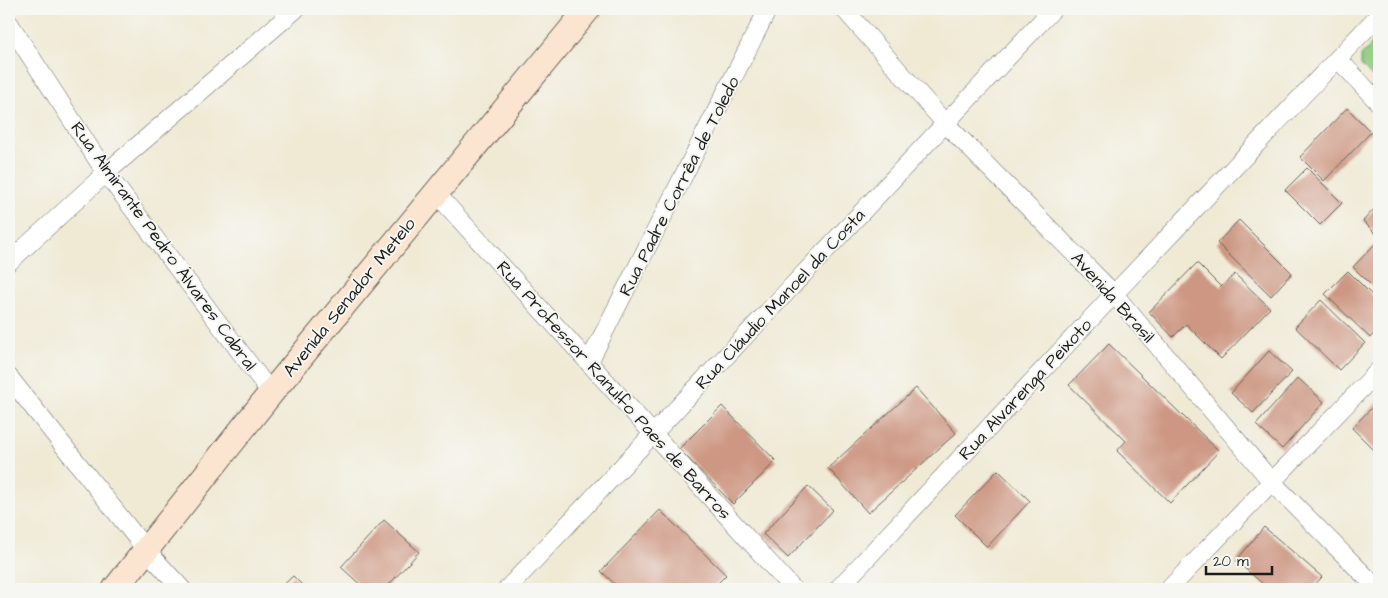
<svg xmlns="http://www.w3.org/2000/svg" width="1388" height="598" font-family="'Architects Daughter',sans-serif">
<style>
.green{fill:#91cd82;stroke:#56744f}
.building{fill:#cd9783}
.lines{fill:none;stroke-linecap:round;stroke-linejoin:round}
.minor-casing{stroke:#66645d;stroke-width:19}
.secondary-casing{stroke:#66645d;stroke-width:27}
.minor{stroke:#fff;stroke-width:18}
.secondary{stroke:#fce5d0;stroke-width:25}
.labels{text-anchor:middle;stroke-width:4;stroke-linejoin:round;paint-order:stroke}
.street-label{font-size:18px;fill:#1c1c1c;stroke:#f6f6f2}
</style>
<rect width="100%" height="100%" fill="#f6f6f2"/>
<filter id="ink" filterUnits="userSpaceOnUse"><feTurbulence type="fractalNoise" baseFrequency=".02" numOctaves="2"/><feDisplacementMap in="SourceGraphic" scale="10" xChannelSelector="R" yChannelSelector="G"/><feConvolveMatrix kernelMatrix="1 2 1 2 8 2 1 2 1" color-interpolation-filters="sRGB"/></filter>
<filter id="wash" filterUnits="userSpaceOnUse"><feTurbulence type="fractalNoise" baseFrequency=".0096" numOctaves="4" result="noise"/><feDisplacementMap in="SourceGraphic" scale="20" xChannelSelector="R" yChannelSelector="G"/><feGaussianBlur stdDeviation="1.12" result="paint"/><feColorMatrix in="noise" values="0 0 0 0 0 0 0 0 0 0 0 0 0 0 0 0 0 1.4 0 .05"/><feComposite in="paint" operator="in"/></filter>
<g filter="url(#wash)">
<rect width="100%" height="100%" fill="#f0ead5"/>
<path class="green" d="M1379 36V84L1361 65V56Z"/>
<g id="blocks">
<g class="building">
<path d="M1347 108 1371 132 1324 181 1300 157Z"/>
<path d="M1307 168 1342 203 1320 225 1285 190Z"/>
<path d="M1379 204V237L1363 221Z"/>
<path d="M1239 220 1292 273 1271 296 1217 243Z"/>
<path d="M1375 244 1379 248V293L1353 267Z"/>
<path d="M1197 263 1221 287 1235 274 1270 308 1221 359 1186 324 1173 337 1149 312Z"/>
<path d="M1348 271 1379 302V327L1370 338 1325 294Z"/>
<path d="M1321 300 1365 343 1339 370 1295 327Z"/>
<path d="M1109 344 1219 451 1170 503 1117 451 1126 441 1069 385Z"/>
<path d="M1269 351 1292 372 1253 413 1231 393Z"/>
<path d="M1298 378 1324 402 1282 449 1256 425Z"/>
<path d="M916 388 956 433 868 513 828 468Z"/>
<path d="M1379 400V455L1352 428Z"/>
<path d="M722 406 776 461 733 504 679 449Z"/>
<path d="M998 470 1030 501 987 547 955 515Z"/>
<path d="M808 486 833 510 788 558 763 534Z"/>
<path d="M660 510 726 575 712 589H620L601 571Z"/>
<path d="M384 520 419 552 385 589H365L341 567Z"/>
<path d="M1264 527 1322 577 1311 589H1269L1236 561Z"/>
<path d="M293 576 306 589H279Z"/>
</g>
</g>
</g>
<g filter="url(#ink)">
<use href="#blocks" fill-opacity="0" stroke="#66645d" stroke-width="1"/>
<g class="lines">
<defs>
<g id="minor">
<path d="M844 9 945 123 1114 294 1271 481 1378 589"/>
<path d="M9 23 106 173 271 393"/>
<path d="M1338 59 1379 103"/>
<path d="M435 192 793 589"/>
<path d="M9 262 106 173 296 9"/>
<path d="M589 362 768 9"/>
<path d="M9 377 147 551 182 589"/>
<path d="M507 589 1053 9"/>
<path d="M838 589 1114 294 1379 15"/>
<path d="M1169 589 1379 370"/>
</g>
<path id="secondary" d="M115 589 271 393 588 9"/>
</defs>
<use href="#minor" class="minor-casing"/>
<use href="#secondary" class="secondary-casing"/>
<use href="#minor" class="minor"/>
<use href="#secondary" class="secondary"/>
</g>
</g>
<g class="labels">
<g class="street-label">
<text transform="translate(679 186) rotate(-63)" y="6">Rua Padre Corrêa de Toledo</text>
<text transform="translate(164 246) rotate(54)" y="6">Rua Almirante Pedro Álvares Cabral</text>
<text transform="translate(349 297) rotate(-51)" y="6">Avenida Senador Metelo</text>
<text transform="translate(1113 297) rotate(48)" y="6">Avenida Brasil</text>
<text transform="translate(780 299) rotate(-47)" y="6">Rua Cláudio Manoel da Costa</text>
<text transform="translate(1025 389) rotate(-47)" y="6">Rua Alvarenga Peixoto</text>
<text transform="translate(614 390) rotate(48)" y="6">Rua Professor Ranulfo Paes de Barros</text>
</g>
</g>
<rect width="1388" height="598" fill="none" stroke="#f6f6f2" stroke-width="30"/>
<path d="M1206 566v8h66v-8" fill="none" stroke="#1c1c1c" stroke-width="2.5"/>
<text x="1213" y="566" font-size="15" fill="#1c1c1c" stroke="#f6f6f2" stroke-width="4" paint-order="stroke">20 m</text>
</svg>
